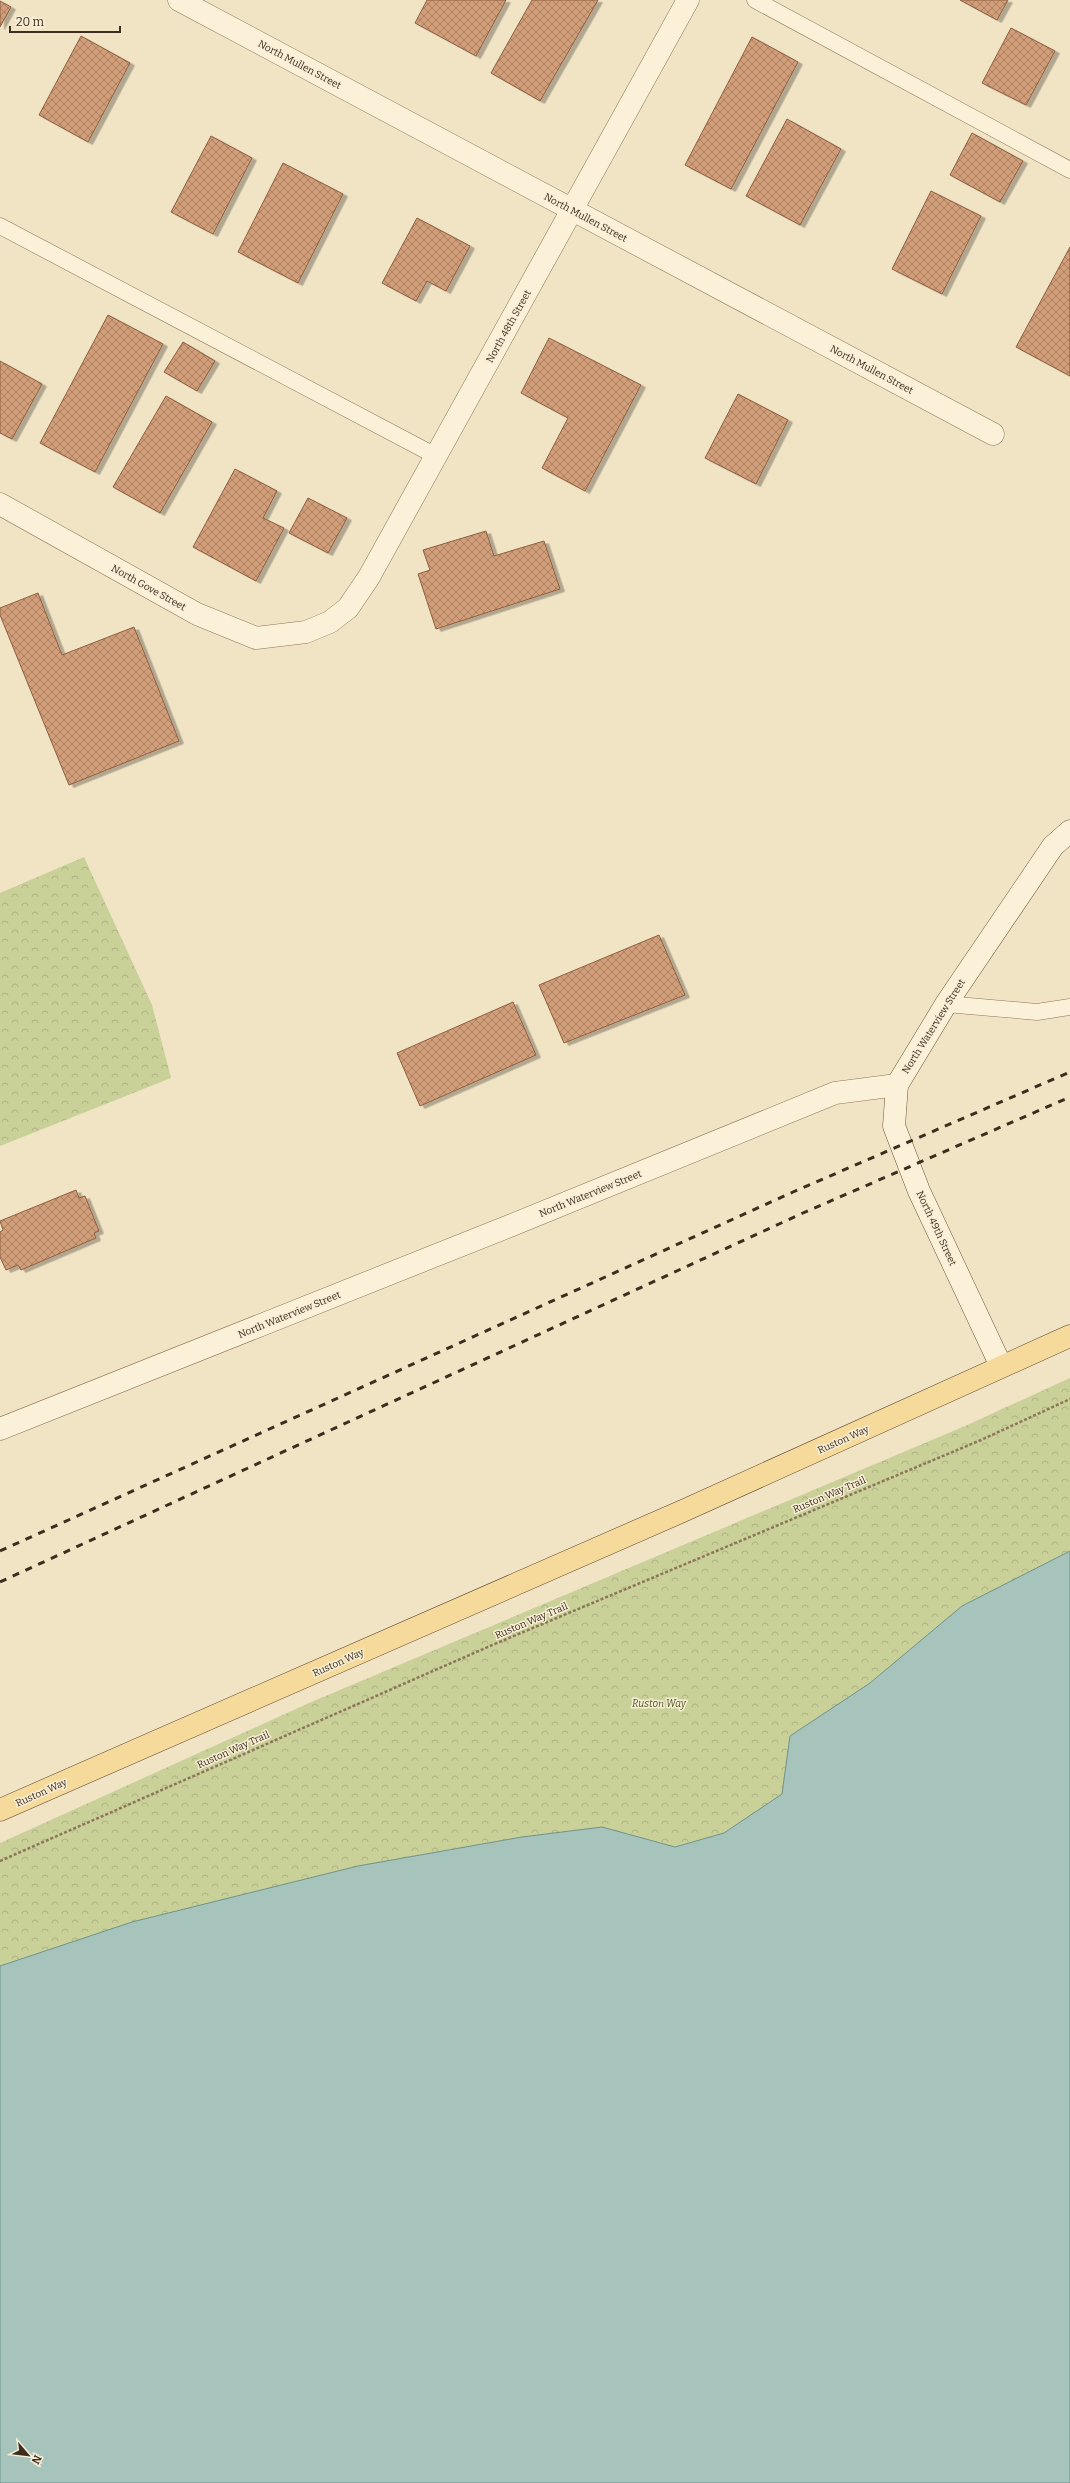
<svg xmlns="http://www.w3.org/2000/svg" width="1070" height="2483" font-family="Bitter,serif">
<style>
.forest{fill:url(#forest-crowns)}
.water{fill:#a7c4bc;stroke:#6d938a}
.building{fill:url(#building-cross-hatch);stroke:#8e5e3e;filter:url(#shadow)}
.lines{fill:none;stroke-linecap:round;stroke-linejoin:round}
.lane-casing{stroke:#8d755a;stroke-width:17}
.street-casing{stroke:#8d755a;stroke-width:23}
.secondary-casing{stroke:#6f563d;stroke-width:23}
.primary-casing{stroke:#5b432e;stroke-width:23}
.path{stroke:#8d755a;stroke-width:2.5;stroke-dasharray:3 2;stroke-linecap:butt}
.lane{stroke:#fbf1d9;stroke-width:16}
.street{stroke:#fbf1d9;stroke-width:22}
.secondary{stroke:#fbf1d9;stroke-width:22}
.primary{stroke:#f5da9c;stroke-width:22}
.rail{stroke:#3d2d1f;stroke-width:3;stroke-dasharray:7 7;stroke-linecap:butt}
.labels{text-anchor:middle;stroke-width:3;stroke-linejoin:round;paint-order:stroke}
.street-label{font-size:10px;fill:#3d2d1f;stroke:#f8eed5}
.park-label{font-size:10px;font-style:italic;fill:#4c5a24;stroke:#f8eed5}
</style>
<defs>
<pattern id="forest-crowns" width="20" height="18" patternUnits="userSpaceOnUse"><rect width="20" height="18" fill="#c9d098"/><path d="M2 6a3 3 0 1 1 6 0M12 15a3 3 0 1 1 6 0" fill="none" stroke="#aeb383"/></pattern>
<pattern id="building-cross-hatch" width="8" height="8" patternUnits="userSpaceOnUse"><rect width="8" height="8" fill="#d19e79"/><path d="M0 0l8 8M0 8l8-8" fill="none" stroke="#ab8163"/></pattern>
<filter id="shadow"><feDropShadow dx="4.5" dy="2.5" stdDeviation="0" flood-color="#0004"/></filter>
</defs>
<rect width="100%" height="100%" fill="#f1e4c5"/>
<g class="forest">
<path d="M84 857 152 1005 171 1078 0 1146V893Z"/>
<path d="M1070 1378V1551L962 1606 870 1683 790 1736 782 1794 724 1833 675 1847 602 1827 522 1837 358 1866 132 1922 0 1966V1843L309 1703 965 1426Z"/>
</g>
<path class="water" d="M1070 1551V2483H0V1966L132 1922 358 1866 522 1837 602 1827 675 1847 724 1833 782 1794 790 1736 870 1683 962 1606Z"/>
<g class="building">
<path d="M427 0H506L476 56 415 23Z"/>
<path d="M532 0H598L540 101 491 73Z"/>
<path d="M960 0H1008L997 20Z"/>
<path d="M0 1 11 7 0 27Z"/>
<path d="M1011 28 1055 51 1026 105 982 83Z"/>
<path d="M81 36 130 63 88 142 39 115Z"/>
<path d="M752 37 798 62 731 189 685 165Z"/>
<path d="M787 119 841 149 800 225 746 196Z"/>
<path d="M972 133 1023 161 1000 202 950 175Z"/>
<path d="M211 136 252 158 213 234 171 212Z"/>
<path d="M283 163 343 194 298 283 238 252Z"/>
<path d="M931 191 981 216 942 294 892 269Z"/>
<path d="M417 218 470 246 446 291 427 281 416 301 382 283Z"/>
<path d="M1070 247V376L1016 347Z"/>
<path d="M108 315 163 344 95 472 40 443Z"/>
<path d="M549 338 641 385 585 491 542 468 568 418 521 393Z"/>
<path d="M183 342 215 361 197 391 164 372Z"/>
<path d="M0 361 42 384 12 439 0 433Z"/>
<path d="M738 394 788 420 756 484 705 458Z"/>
<path d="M166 396 212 422 160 513 113 487Z"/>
<path d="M235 469 277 491 263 518 284 528 256 581 193 547Z"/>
<path d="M308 498 347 518 328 553 289 533Z"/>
<path d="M486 531 494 556 544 541 560 589 436 629 418 574 430 570 423 550Z"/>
<path d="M38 593 62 655 134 627 179 741 69 785 0 615V608Z"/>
<path d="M659 935 685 995 564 1043 539 985Z"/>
<path d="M513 1002 536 1055 420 1106 397 1053Z"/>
<path d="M76 1190 79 1198 85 1196 99 1231 94 1233 96 1238 21 1270 18 1265 6 1270 0 1257V1232L3 1230 0 1221Z"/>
</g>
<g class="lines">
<defs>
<g id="lane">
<path d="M755 0 1070 170"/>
<path d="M0 226 436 456"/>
<path d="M946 1004 1037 1012 1070 1007"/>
</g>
<g id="street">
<path d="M179 0 993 434"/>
<path d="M0 504 197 614 256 638 306 632 330 622 348 608 369 577 688 0"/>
<path d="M0 1429 512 1225 835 1093 897 1085"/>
</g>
<path id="secondary" d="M1001 1366 919 1191 894 1126 897 1085 946 1004 1053 846 1070 831"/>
<path id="primary" d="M0 1810 685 1510 1070 1336"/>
</defs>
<use href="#lane" class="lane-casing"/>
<use href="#street" class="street-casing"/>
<use href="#secondary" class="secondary-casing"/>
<use href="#primary" class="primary-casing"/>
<path class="path" d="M0 1861 490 1646 981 1440 1070 1399"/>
<use href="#lane" class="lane"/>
<use href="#street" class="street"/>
<use href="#secondary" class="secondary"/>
<use href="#primary" class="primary"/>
<g class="rail">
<path d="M0 1551 793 1192 1070 1072"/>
<path d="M0 1582 803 1213 1070 1097"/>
</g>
</g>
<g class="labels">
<g class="street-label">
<text transform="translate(300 64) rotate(28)" y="4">North Mullen Street</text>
<text transform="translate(586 217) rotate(28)" y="4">North Mullen Street</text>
<text transform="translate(508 326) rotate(-61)" y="4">North 48th Street</text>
<text transform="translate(872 369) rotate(28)" y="4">North Mullen Street</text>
<text transform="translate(149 587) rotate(29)" y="4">North Gove Street</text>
<text transform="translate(933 1026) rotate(-58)" y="4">North Waterview Street</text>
<text transform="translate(590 1193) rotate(-22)" y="4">North Waterview Street</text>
<text transform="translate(937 1228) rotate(65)" y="4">North 49th Street</text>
<text transform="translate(289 1314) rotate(-22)" y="4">North Waterview Street</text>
<text transform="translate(843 1439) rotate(-24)" y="4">Ruston Way</text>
<text transform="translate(829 1494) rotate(-23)" y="4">Ruston Way Trail</text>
<text transform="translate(531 1620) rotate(-23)" y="4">Ruston Way Trail</text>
<text transform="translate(338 1662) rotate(-24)" y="4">Ruston Way</text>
<text transform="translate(233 1749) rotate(-24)" y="4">Ruston Way Trail</text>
<text transform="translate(41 1792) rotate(-24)" y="4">Ruston Way</text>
</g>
<g class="park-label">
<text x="659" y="1707">Ruston Way</text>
</g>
</g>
<g transform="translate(28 2455) rotate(118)" stroke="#f8eed5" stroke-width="3" paint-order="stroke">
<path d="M0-3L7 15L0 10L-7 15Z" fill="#3d2d1f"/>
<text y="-6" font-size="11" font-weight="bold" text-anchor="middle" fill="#3d2d1f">N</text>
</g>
<path d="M10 26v6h110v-6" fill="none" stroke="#3d2d1f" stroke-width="2"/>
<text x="16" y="26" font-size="12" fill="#3d2d1f" stroke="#f8eed5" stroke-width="3" paint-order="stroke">20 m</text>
</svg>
